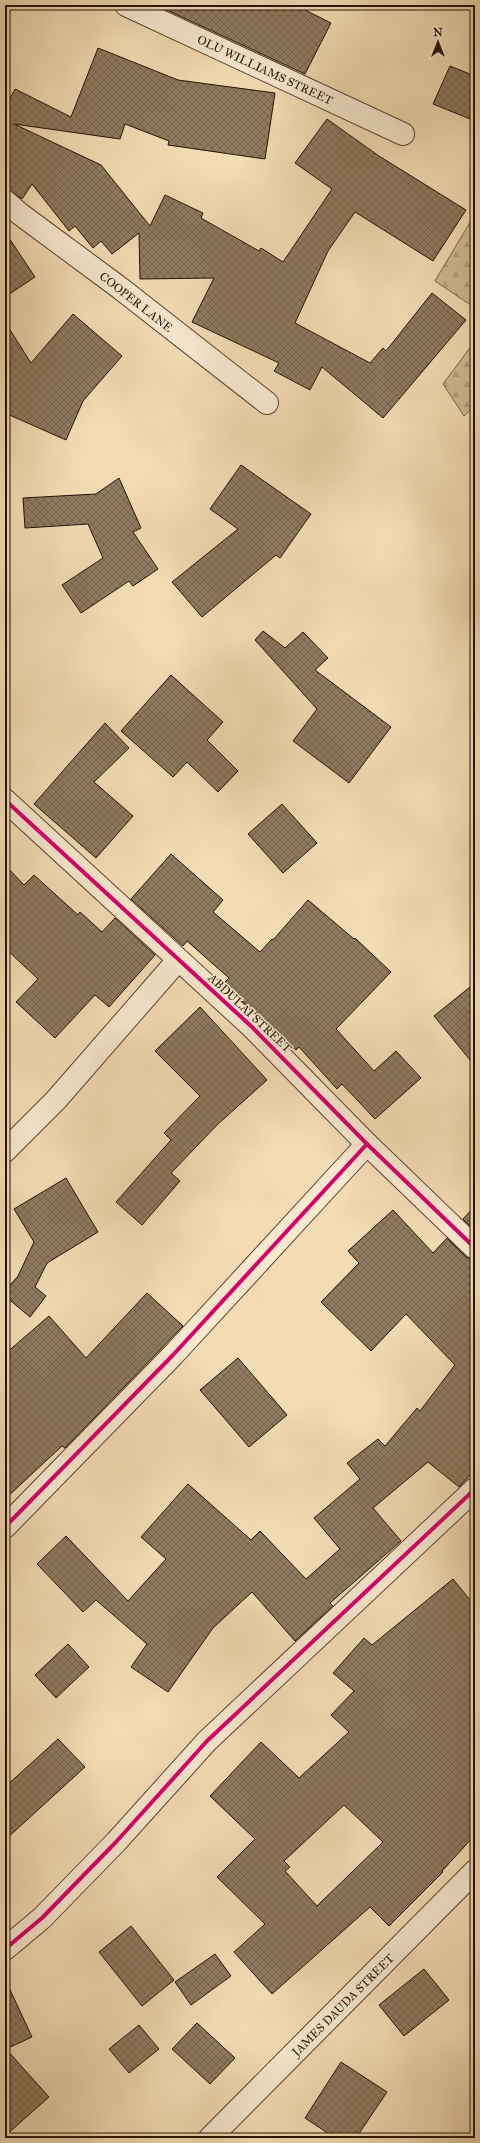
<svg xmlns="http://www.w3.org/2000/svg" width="480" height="2143" font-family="'IM FELL Great Primer',serif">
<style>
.forest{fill:url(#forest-firs);stroke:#7a664c}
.building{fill:url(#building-cross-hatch);stroke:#251203;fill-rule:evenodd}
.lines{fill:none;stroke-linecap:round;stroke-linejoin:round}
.minor-casing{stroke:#58442f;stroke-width:24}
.minor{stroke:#f7e8ce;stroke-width:22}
.cycleway-casing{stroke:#f7e8ce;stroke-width:6}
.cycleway{stroke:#d6006c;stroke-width:4}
.labels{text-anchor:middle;stroke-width:3;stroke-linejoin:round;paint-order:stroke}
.street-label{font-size:12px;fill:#251203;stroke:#f7e8ce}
</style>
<defs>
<pattern id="forest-firs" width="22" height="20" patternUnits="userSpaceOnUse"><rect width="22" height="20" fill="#d0b996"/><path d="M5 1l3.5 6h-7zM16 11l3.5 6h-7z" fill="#b29e80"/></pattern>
<pattern id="building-cross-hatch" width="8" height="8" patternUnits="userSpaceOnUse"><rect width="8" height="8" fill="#907b5f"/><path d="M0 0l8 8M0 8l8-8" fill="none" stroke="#75634c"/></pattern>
</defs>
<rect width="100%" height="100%" fill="#f3dbb4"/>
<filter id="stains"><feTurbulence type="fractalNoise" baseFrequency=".005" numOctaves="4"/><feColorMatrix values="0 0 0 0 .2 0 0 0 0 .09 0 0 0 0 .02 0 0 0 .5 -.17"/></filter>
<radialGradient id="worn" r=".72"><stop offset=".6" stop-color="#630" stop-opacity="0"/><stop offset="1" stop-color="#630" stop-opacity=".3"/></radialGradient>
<g class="forest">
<path d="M475 214V308L435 281Z"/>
<path d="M475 341V406L464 416 443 384Z"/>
</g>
<g class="building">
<path d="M156 5H295L331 23 305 74Z"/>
<path d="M98 48 178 80 275 93 265 159 168 145 169 141 125 124 120 139 14 124 101 165 150 226 165 195 203 213 201 218 259 251 261 248 283 262 332 189 295 163 327 119 379 156 466 210 433 261 355 212 328 251 295 323 370 363 383 348 386 351 432 293 466 320 383 418 322 367 310 390 274 371 279 363 192 322 214 278 140 279 139 233 112 254 101 241 93 248 75 226 69 231 32 184 22 199 5 187V108L15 89 71 117Z"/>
<path d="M450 66 475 76V121L433 104Z"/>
<path d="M5 232 35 277 5 297Z"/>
<path d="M73 314 122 356 83 401 66 440 5 413V322L31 363Z"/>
<path d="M241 465 311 514 280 558 276 555 202 617 172 582 238 529 210 509Z"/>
<path d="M119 478 141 528 133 532 158 569 133 586 129 581 81 613 62 585 103 558 88 524 25 528 23 498 96 494Z"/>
<path d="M263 631 285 648 303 632 328 658 315 670 391 727 349 783 293 741 317 709 255 640Z"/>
<path d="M171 675 223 722 207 740 238 771 218 792 187 762 173 777 121 731Z"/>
<path d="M105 723 129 748 94 782 133 816 96 858 34 804Z"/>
<path d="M282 804 317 843 283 873 248 834Z"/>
<path d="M171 854 223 900 213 912 260 952 272 939 273 940 308 900 354 939 355 938 391 972 336 1029 374 1071 396 1051 421 1078 375 1119 342 1084 337 1089 299 1047 296 1050 223 984 229 978 187 941 183 946 131 899Z"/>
<path d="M5 865 24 885 34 875 78 915 80 912 102 932 115 918 155 955 109 1007 95 995 55 1038 16 1002 38 979 5 948Z"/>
<path d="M475 983V1066L434 1016Z"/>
<path d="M200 1007 267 1080 218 1124 171 1173 180 1181 142 1225 116 1202 171 1140 164 1133 200 1096 155 1051Z"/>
<path d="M66 1178 98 1232 47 1263 35 1287 46 1296 30 1317 5 1296V1291L18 1276 34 1242 14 1209Z"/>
<path d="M475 1206V1231L463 1219Z"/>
<path d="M393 1210 433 1253 447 1238 466 1257 475 1260V1470L459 1487 428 1462 373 1508 401 1541 330 1603 333 1606 296 1640 295 1641 252 1592 213 1628 168 1692 131 1667 147 1644 96 1600 83 1612 37 1564 66 1536 128 1601 166 1559 141 1537 188 1484 251 1540 260 1531 306 1579 340 1549 314 1518 360 1479 347 1463 378 1439 385 1446 417 1408 420 1411 455 1365 406 1314 371 1351 321 1302 359 1263 348 1251Z"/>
<path d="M147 1293 183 1326 65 1448 62 1446 5 1499V1354L49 1316 86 1358Z"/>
<path d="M238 1358 287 1415 249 1447 200 1390Z"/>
<path d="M453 1579 475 1606V1835L442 1871 443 1872 389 1926 370 1907 272 1994 234 1952 265 1924 217 1877 255 1839 210 1796 261 1742 299 1778 349 1732 331 1715 354 1691 333 1673 364 1638 372 1645ZM344 1805 383 1842 317 1906 285 1871 290 1867 284 1861Z"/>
<path d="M68 1644 89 1667 56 1698 35 1675Z"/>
<path d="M58 1739 85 1767 5 1840V1787Z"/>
<path d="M131 1926 174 1980 142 2006 99 1952Z"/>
<path d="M215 1954 231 1976 191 2005 175 1982Z"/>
<path d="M424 1969 449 2000 404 2036 379 2005Z"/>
<path d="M5 1979 32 2037 6 2049 49 2097 5 2136Z"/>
<path d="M197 2023 235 2058 210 2084 172 2049Z"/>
<path d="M139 2025 159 2049 129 2073 109 2049Z"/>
<path d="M341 2062 387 2092 356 2138H335L305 2118Z"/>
</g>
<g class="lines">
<defs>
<g id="minor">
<path d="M126 5 403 134"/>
<path d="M5 201 20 214 120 288 267 403"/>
<path d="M5 800 252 1027 367 1144 475 1248"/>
<path d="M5 1151 56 1100 178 960"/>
<path d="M5 1527 173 1355 367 1144"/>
<path d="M5 1949 42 1918 116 1842 207 1741 475 1489"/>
<path d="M210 2138 475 1871"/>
</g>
</defs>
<use href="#minor" class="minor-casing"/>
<use href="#minor" class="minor"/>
<defs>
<g id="cycleway">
<path d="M5 800 252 1027 367 1144 475 1248"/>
<path d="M5 1527 173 1355 367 1144"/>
<path d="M5 1949 42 1918 116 1842 207 1741 475 1489"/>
</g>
</defs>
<use href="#cycleway" class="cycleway-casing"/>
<use href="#cycleway" class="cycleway"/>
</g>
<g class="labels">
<g class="street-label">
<text transform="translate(265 70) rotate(25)" y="4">OLU WILLIAMS STREET</text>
<text transform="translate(136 302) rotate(38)" y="4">COOPER LANE</text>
<text transform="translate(250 1013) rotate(43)" y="4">ABDULAI STREET</text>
<text transform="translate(343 2005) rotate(-45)" y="4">JAMES DAUDA STREET</text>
</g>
</g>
<rect width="480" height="2143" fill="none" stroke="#f3dbb4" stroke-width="20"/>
<rect x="6" y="6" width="468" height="2131" fill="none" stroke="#251203" stroke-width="2"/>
<rect x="10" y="10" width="460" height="2123" fill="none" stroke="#251203"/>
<g transform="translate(438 42)" stroke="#f7e8ce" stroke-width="3" paint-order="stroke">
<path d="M0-3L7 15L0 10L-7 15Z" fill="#251203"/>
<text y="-6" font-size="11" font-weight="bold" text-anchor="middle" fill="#251203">N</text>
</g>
<rect width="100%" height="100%" filter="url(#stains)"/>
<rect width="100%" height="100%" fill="url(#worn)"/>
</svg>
